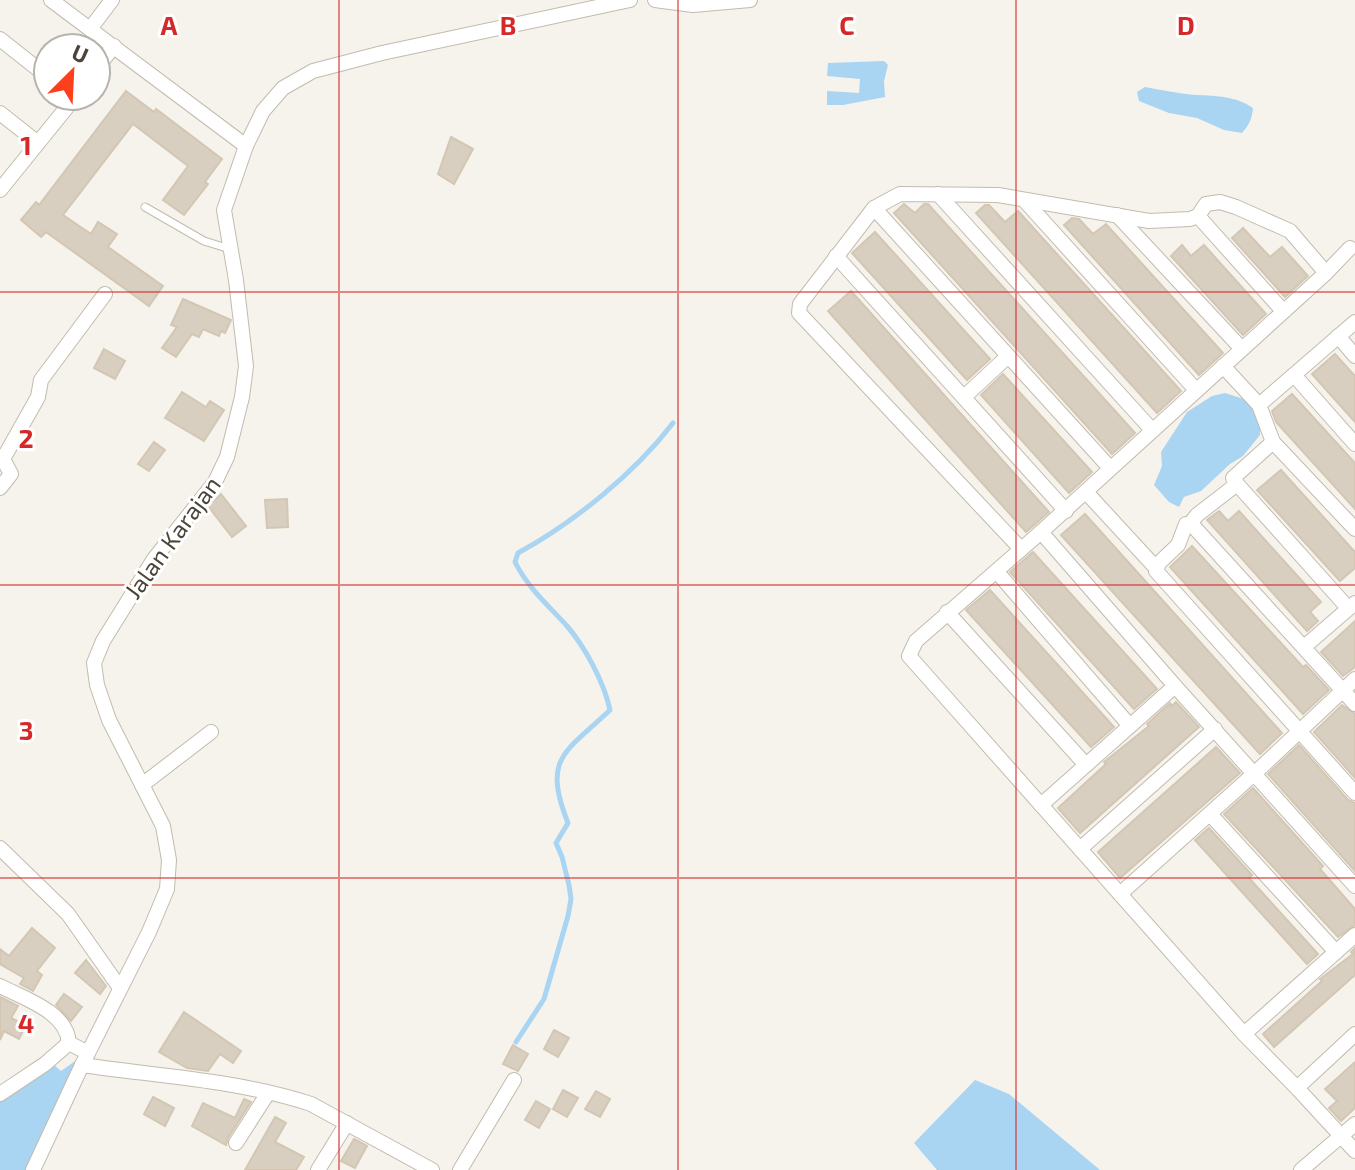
<svg xmlns="http://www.w3.org/2000/svg" width="1355" height="1170" font-family="'Exo 2',sans-serif">
<style>
.water{fill:#a9d4f2}
.lines{fill:none;stroke-linecap:round;stroke-linejoin:round}
.stream{stroke:#a9d4f2;stroke-width:5}
.building{fill:#d8cfc1;stroke:#d3c7b4;stroke-width:2}
.service-casing{stroke:#c2bbae;stroke-width:9}
.minor-casing{stroke:#c2bbae;stroke-width:16}
.service{stroke:#fff;stroke-width:7}
.minor{stroke:#fff;stroke-width:14}
.grid{fill:none;stroke:#d62828;stroke-width:2;stroke-opacity:0.55}
.labels{text-anchor:middle;stroke-width:6;stroke-linejoin:round;paint-order:stroke}
.street-label{font-size:24px;fill:#4b4439;stroke:#fff}
.grid-label{font-size:26px;text-anchor:middle;font-weight:bold;fill:#d62828;stroke:#fff;stroke-width:6;stroke-linejoin:round;paint-order:stroke}
</style>
<rect width="100%" height="100%" fill="#f6f3ec"/>
<g class="water">
<path d="M884 61 888 65 884 81 885 97 843 105H827V91L859 93 860 79 827 76 828 63Z"/>
<path d="M1145 87C1162 90 1180 94 1197 95 1216 96 1236 96 1253 108 1252 119 1249 125 1242 133L1224 130 1197 118 1169 113 1139 101 1137 92Z"/>
<path d="M1225 393 1247 400 1260 417V435L1243 456 1230 464 1201 491 1184 497 1179 507 1169 502 1154 485 1162 466 1161 452 1187 412 1212 396Z"/>
<path d="M78 1059 26 1170H0V1098L54 1065 61 1071Z"/>
<path d="M975 1080 1009 1094 1100 1170H937L914 1143Z"/>
</g>
<g class="lines">
<path class="stream" d="M516 1042 544 999 568 916 571 899 569 885 562 857 556 843 568 823C542 757 565 753 610 710 604 682 585 647 567 626 548 605 528 588 515 562L518 553C573 523 634 474 673 423"/>
</g>
<g class="building">
<path d="M126 91 154 112 156 109 222 159 205 182 208 184 184 215 163 200 188 166 133 124 63 215 91 234 98 222 117 234 108 247 163 286 149 306 46 232 41 237 21 220 36 202 39 205Z"/>
<path d="M451 137 473 149 454 184 438 174Z"/>
<path d="M904 204 915 213 924 204H928L1135 433 1112 454 894 213Z"/>
<path d="M985 205H989L1005 222 1018 211 1181 391 1157 413 976 213Z"/>
<path d="M1072 218 1079 219 1093 234 1106 224 1223 353 1199 375 1064 225Z"/>
<path d="M1243 228 1270 257 1282 247 1308 276 1285 297 1232 238Z"/>
<path d="M875 232 990 359 967 380 852 253Z"/>
<path d="M1182 245 1191 256 1204 245 1266 314 1243 335 1171 256Z"/>
<path d="M851 291 1049 512 1026 532 828 311Z"/>
<path d="M183 299 231 320 225 333 221 331 219 336 203 329 199 337 192 334 176 357 162 348 177 327 171 325Z"/>
<path d="M104 349 125 361 115 379 94 368Z"/>
<path d="M1335 354 1355 376V422L1312 374Z"/>
<path d="M1003 374 1092 472 1069 493 981 395Z"/>
<path d="M182 392 206 407 210 401 224 410 204 441 165 418Z"/>
<path d="M1292 394 1355 463V509L1276 422 1272 411Z"/>
<path d="M154 442 165 450 149 471 138 464Z"/>
<path d="M1281 470 1355 552V568L1340 581 1257 490Z"/>
<path d="M221 494 246 526 232 537 208 506Z"/>
<path d="M287 499 288 527 267 528 265 500Z"/>
<path d="M1219 511 1228 521 1239 511 1321 602 1310 612 1318 621 1307 631 1207 520Z"/>
<path d="M1085 514 1282 733 1260 754 1061 535Z"/>
<path d="M1192 546 1303 667 1306 665 1329 690 1303 714 1170 567Z"/>
<path d="M1033 552 1157 689 1134 709 1010 572Z"/>
<path d="M990 590 1114 727 1091 747 966 610Z"/>
<path d="M1355 621V667L1343 676 1321 652Z"/>
<path d="M1176 702 1199 727 1080 833 1058 808 1106 764 1104 762 1149 726 1147 724 1170 703 1172 706Z"/>
<path d="M1342 705 1355 714V778L1314 732Z"/>
<path d="M1299 745 1348 800 1355 803V871L1268 774Z"/>
<path d="M1216 747 1240 773 1120 878 1098 852Z"/>
<path d="M1253 788 1323 866 1320 869 1355 909V925L1338 937 1224 814Z"/>
<path d="M1209 828 1252 875 1249 878 1318 954 1307 964 1195 840Z"/>
<path d="M32 928 55 948 37 971 42 975 33 991 20 984 24 978 0 964V949L9 956Z"/>
<path d="M1355 948V975L1274 1047 1263 1034 1322 981 1320 979 1353 954 1351 952Z"/>
<path d="M86 960 106 986 100 994 75 973Z"/>
<path d="M64 994 82 1007 71 1021 56 1005Z"/>
<path d="M0 997 18 1006 11 1018 26 1025 19 1039 4 1031 0 1040Z"/>
<path d="M184 1012 241 1051 233 1063 220 1054 208 1071 187 1068 159 1052Z"/>
<path d="M554 1030 569 1038 558 1057 544 1049Z"/>
<path d="M513 1045 528 1054 518 1071 503 1064Z"/>
<path d="M1355 1062V1108L1341 1121 1329 1108 1337 1101 1325 1089Z"/>
<path d="M563 1090 578 1098 567 1117 553 1109Z"/>
<path d="M596 1091 610 1099 600 1117 585 1109Z"/>
<path d="M153 1097 174 1108 165 1126 144 1114Z"/>
<path d="M244 1099 251 1102 228 1138 226 1145 192 1126 203 1103 235 1118Z"/>
<path d="M536 1101 550 1109 539 1128 525 1120Z"/>
<path d="M275 1117 286 1123 275 1142 304 1157 296 1170H245Z"/>
<path d="M354 1139 367 1146 355 1168 341 1161Z"/>
</g>
<g class="lines">
<defs>
<path id="service" d="M145 207 204 241 230 249"/>
<g id="minor">
<path d="M51 0 246 146"/>
<path d="M655 0 693 5 750 0"/>
<path d="M90 29 112 0"/>
<path d="M0 39 48 77"/>
<path d="M96 69 114 46"/>
<path d="M0 113 38 143"/>
<path d="M0 190 76 96"/>
<path d="M938 194 1152 430"/>
<path d="M1025 201 1196 390"/>
<path d="M874 208 1110 468"/>
<path d="M1117 215 1242 349"/>
<path d="M1198 216 1283 311"/>
<path d="M1350 248 1326 273 1041 532 1175 686 1355 886"/>
<path d="M836 256 1066 511"/>
<path d="M1338 336 1355 356"/>
<path d="M1223 366 1259 405 1273 442 1355 529"/>
<path d="M1294 375 1355 444"/>
<path d="M964 397 1007 357"/>
<path d="M1259 405 1355 322"/>
<path d="M1237 484 1348 608"/>
<path d="M0 488 11 474 3 459 38 397 41 380 105 294"/>
<path d="M1086 492 1156 568"/>
<path d="M1190 524 1197 515 1237 484 1233 478 1273 442"/>
<path d="M1041 532 916 641 909 656 1244 1034 1355 935"/>
<path d="M1021 549 799 313 800 304 874 208 900 194 998 195 1149 221 1190 219 1198 216 1206 204 1220 202 1236 207 1290 231 1326 273"/>
<path d="M997 572 1130 726"/>
<path d="M947 612 1086 765"/>
<path d="M1304 647 1355 603"/>
<path d="M1355 704 1194 527 1186 524 1178 545 1159 563 1156 571 1355 793"/>
<path d="M142 785 211 732"/>
<path d="M1041 805 1175 686"/>
<path d="M1210 814 1336 952"/>
<path d="M0 848 68 914 120 988"/>
<path d="M1080 849 1215 729"/>
<path d="M1120 894 1255 773 1355 679"/>
<path d="M0 986C25 999 67 1012 69 1043L88 1053"/>
<path d="M1244 1034 1297 1088"/>
<path d="M1355 1034 1297 1088 1355 1151"/>
<path d="M82 1065C157 1076 238 1080 311 1104L432 1170"/>
<path d="M0 1094 45 1064 69 1043"/>
<path d="M236 1143 268 1093"/>
<path d="M33 1170 82 1065 149 932 167 889 169 860 163 826 109 720 97 685 94 663 103 641 154 559 215 482 227 457 242 397 246 366 236 280 224 210 246 146 263 111 283 88 313 71 382 53 630 0"/>
<path d="M318 1170 347 1123"/>
<path d="M460 1170 514 1080"/>
<path d="M1301 1170 1355 1124"/>
</g>
</defs>
<use href="#service" class="service-casing"/>
<use href="#minor" class="minor-casing"/>
<use href="#service" class="service"/>
<use href="#minor" class="minor"/>
</g>
<path class="grid" d="M339 0V1170M678 0V1170M1016 0V1170M0 292H1355M0 585H1355M0 878H1355"/>
<g class="labels">
<g class="street-label">
<text transform="translate(173 538) rotate(-54)" y="8">Jalan Karajan</text>
</g>
</g>
<g class="grid-label">
<text x="169" y="35">A</text>
<text x="508" y="35">B</text>
<text x="847" y="35">C</text>
<text x="1186" y="35">D</text>
<text x="26" y="155">1</text>
<text x="26" y="448">2</text>
<text x="26" y="740">3</text>
<text x="26" y="1033">4</text>
</g>
<g transform="translate(72 72) rotate(24)"><circle r="38" fill="#ffffff" stroke="#b7b4b0" stroke-width="2"/>
<path d="M0-6L14 30L0 20L-14 30Z" fill="#fc3f1d"/>
<text y="-12" font-size="22" font-weight="bold" text-anchor="middle" fill="#4b4439">U</text>
</g>
</svg>
